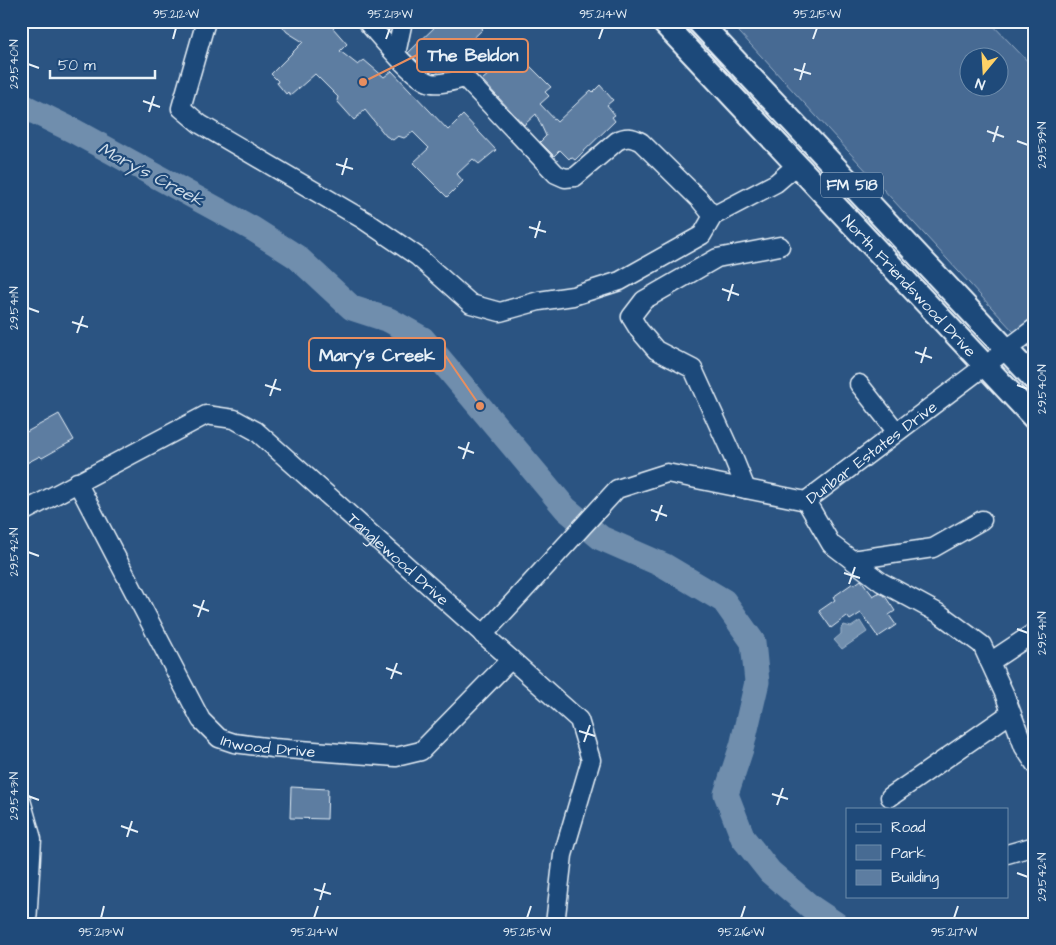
<svg xmlns="http://www.w3.org/2000/svg" width="1056" height="945" font-family="'Architects Daughter',sans-serif">
<style>
.green{fill:#476b93;stroke:#98aec6;fill-rule:evenodd}
.water{fill:#708ead;stroke:#a0b6cb}
.lines{fill:none;stroke-linecap:round;stroke-linejoin:round}
.river{stroke:#708ead;stroke-width:25}
.building{fill:#5d7da1;stroke:#e8f1f8}
.minor-casing{stroke:#e8f1f8;stroke-width:21}
.major-casing{stroke:#e8f1f8;stroke-width:26}
.minor{stroke:#1f4a7a;stroke-width:18}
.major{stroke:#1f4a7a;stroke-width:22}
.ticks{fill:none;stroke:#e8f1f8;stroke-width:2}
.labels{text-anchor:middle;stroke-width:4.5;stroke-linejoin:round;paint-order:stroke}
.shield{fill:#1f4a7a;stroke:#acbfd2;stroke-width:1}
.shield-label{font-size:15px;font-weight:bold;fill:#e8f1f8}
.street-label{font-size:16px;fill:#e8f1f8;stroke:#1f4a7a}
.water-label{font-size:18px;font-style:italic;fill:#d0dde9;stroke:#1f4a7a}
.leader{fill:none;stroke:#e88e5f;stroke-width:2}
.callout-dot{fill:#e88e5f;stroke:#1f4a7a;stroke-width:2}
.callout{fill:#1f4a7a;stroke:#e88e5f;stroke-width:2}
.callout-label{font-size:18px;text-anchor:middle;font-weight:bold;fill:#e8f1f8}
.neatline{fill:none;stroke:#e8f1f8;stroke-width:2}
.ticks-label{font-size:12px;text-anchor:middle;fill:#e8f1f8}
</style>
<rect width="100%" height="100%" fill="#2b5482"/>
<filter id="ink" filterUnits="userSpaceOnUse"><feTurbulence type="fractalNoise" baseFrequency=".02" numOctaves="2"/><feDisplacementMap in="SourceGraphic" scale="10" xChannelSelector="R" yChannelSelector="G"/><feConvolveMatrix kernelMatrix="1 2 1 2 8 2 1 2 1" color-interpolation-filters="sRGB"/></filter>
<g filter="url(#ink)">
<path class="green" d="M729 21H989L1035 69V355ZM968 58H998V88H968Z"/>
<path class="water" d="M860 621 867 632 842 649 834 640 841 634V628L844 625 851 627Z"/>
<g class="lines">
<path class="river" d="M21 105 74 131 253 229 297 257 352 308 389 320 423 339 566 509 601 538 665 566 724 601 753 642 757 682 742 746 726 794 743 838 770 872 812 908 836 924"/>
</g>
<g class="building">
<path d="M278 21H340L333 28 347 44 340 51 358 65 364 60 384 77 392 71 448 130 463 115 496 150 479 164 473 159 457 174 463 181 447 197 413 163 429 148 413 132 404 138 398 136 393 140 386 136 365 110 354 120 337 101 338 97 315 74 290 96 288 92 286 94 277 83 278 81 271 74 303 42 287 32Z"/>
<path d="M441 21H475L483 29 438 72 427 64 424 67 408 53Z"/>
<path d="M493 57 503 68 513 58 517 61 521 57 551 87 545 92 549 96 540 104 557 122 591 90 593 92 600 85 613 100 607 105 615 115 612 117 615 121 575 160 571 157 569 159 560 150 554 156 540 142 546 136 536 114 524 125 482 80 490 73 483 66Z"/>
<path d="M59 414 74 440 42 458 40 456 21 466V435Z"/>
<path d="M861 580 873 596 878 593 885 596 895 611 889 615 896 625 878 637 861 613 850 620 847 616 831 628 819 611 835 600 833 597 853 583 854 585Z"/>
<path d="M291 787 328 789 327 819 290 818Z"/>
</g>
<g class="lines">
<defs>
<g id="minor">
<path d="M206 21 181 108 200 124 364 220 417 256 471 304 500 312 539 301 573 296 620 281 702 235 713 216 776 183 797 165"/>
<path d="M366 21C379 35 414 80 431 83 442 85 455 80 465 78L556 174 565 178 575 177 617 141C626 136 632 137 641 142L700 200 713 216"/>
<path d="M396 54 403 21"/>
<path d="M859 384 896 431"/>
<path id="s1" d="M77 482 201 720 219 738 234 743 273 748 396 757 421 751 511 659"/>
<path d="M746 489 733 457 693 369 656 350 639 330 631 317 644 300 717 258 780 246"/>
<path d="M806 501 831 544 852 560 933 548 982 520"/>
<path id="s2" d="M21 513 206 415 234 419 256 431 579 720 591 760 563 855 555 924"/>
<path d="M852 560 881 582 940 614 982 645 1004 693 1024 747 1035 764"/>
<path id="s3" d="M483 635 617 489 667 473 806 501 1035 328"/>
<path d="M990 662 1035 632"/>
<path d="M890 797 1011 713"/>
<path d="M21 800 32 839 27 924"/>
<path d="M1007 854 1035 846"/>
</g>
<g id="major">
<path id="s4" d="M662 21 1035 419"/>
<path d="M698 21 1035 380"/>
</g>
</defs>
<use href="#minor" class="minor-casing"/>
<use href="#major" class="major-casing"/>
<use href="#minor" class="minor"/>
<use href="#major" class="major"/>
</g>
</g>
<path class="ticks" d="M173 39 176 28M386 39 390 28M599 39 603 28M813 39 817 28M28 64 39 68M794 69 811 74M800 80 805 63M143 101 160 107M149 112 154 96M987 131 1004 137M1017 141 1028 145M993 142 998 126M336 164 353 169M342 175 347 158M529 227 546 232M535 238 540 221M722 289 739 295M728 301 733 284M28 308 39 312M72 322 88 327M77 333 83 316M915 352 932 358M921 363 926 347M265 385 281 390M1017 385 1028 389M270 396 276 379M458 447 474 453M463 459 469 442M651 510 667 516M656 521 662 505M28 552 39 556M844 573 860 578M849 584 855 567M193 605 209 611M198 617 204 600M1017 629 1028 633M386 668 402 674M391 679 397 663M579 731 595 736M584 742 590 725M772 794 788 799M28 796 39 800M777 805 783 788M121 826 138 832M127 837 132 821M1017 873 1028 877M314 889 331 894M320 900 325 883M101 918 104 906M314 918 318 906M527 918 531 906M741 918 745 906M954 918 958 906"/>
<g class="labels">
<rect class="shield" x="821" y="172.5" width="62" height="25" rx="4"/>
<g class="shield-label">
<text x="852" y="190">FM 518</text>
</g>
<g class="street-label">
<text dy="6" stroke="none"><textPath href="#s4" startOffset="362">North Friendswood Drive</textPath></text>
<text dy="6" stroke="none"><textPath href="#s3" startOffset="474">Dunbar Estates Drive</textPath></text>
<text dy="6" stroke="none"><textPath href="#s2" startOffset="454">Tanglewood Drive</textPath></text>
<text dy="6" stroke="none"><textPath href="#s1" startOffset="344">Inwood Drive</textPath></text>
</g>
<g class="water-label">
<text transform="translate(151 174) rotate(28)" y="6">Mary's Creek</text>
</g>
</g>
<path class="leader" d="M363 82L417 55M480 406L445 355"/>
<g class="callout-dot">
<circle cx="363" cy="82" r="5"/>
<circle cx="480" cy="406" r="5"/>
</g>
<g class="callout">
<rect x="417" y="39" width="111" height="33" rx="5"/>
<rect x="309" y="338" width="136" height="33" rx="5"/>
</g>
<g class="callout-label">
<text x="473" y="61">The Beldon</text>
<text x="377" y="361">Mary's Creek</text>
</g>
<rect width="1056" height="945" fill="none" stroke="#1f4a7a" stroke-width="55"/>
<rect x="846" y="808" width="162" height="90" fill="#1f4a7a" stroke="#6f8dac"/>
<rect x="856" y="824" width="25" height="8" fill="#1f4a7a" stroke="#6f8dac"/>
<text x="891" y="832" font-size="15" fill="#e8f1f8">Road</text>
<rect x="856" y="845" width="25" height="15" fill="#476b93" stroke="#6f8dac"/>
<text x="891" y="858" font-size="15" fill="#e8f1f8">Park</text>
<rect x="856" y="870" width="25" height="15" fill="#5d7da1" stroke="#6f8dac"/>
<text x="891" y="882" font-size="15" fill="#e8f1f8">Building</text>
<g transform="translate(984 72) rotate(198)"><circle r="24" fill="#1f4a7a" stroke="#6f8dac"/>
<path d="M0-4L9 19L0 12L-9 19Z" fill="#ffd166"/>
<text y="-8" font-size="14" font-weight="bold" text-anchor="middle" fill="#e8f1f8">N</text>
</g>
<path d="M50 70v8h105v-8" fill="none" stroke="#e8f1f8" stroke-width="2.5"/>
<text x="58" y="70" font-size="15" fill="#e8f1f8" stroke="#1f4a7a" stroke-width="4" paint-order="stroke">50 m</text>
<rect x="28" y="28" width="1000" height="890" class="neatline"/>
<g class="ticks-label">
<text x="176" y="18">95.212°W</text>
<text x="390" y="18">95.213°W</text>
<text x="603" y="18">95.214°W</text>
<text x="817" y="18">95.215°W</text>
<text transform="translate(14 64) rotate(-90)" y="4">29.540°N</text>
<text transform="translate(1042 145) rotate(-90)" y="4">29.539°N</text>
<text transform="translate(14 308) rotate(-90)" y="4">29.541°N</text>
<text transform="translate(1042 389) rotate(-90)" y="4">29.540°N</text>
<text transform="translate(14 552) rotate(-90)" y="4">29.542°N</text>
<text transform="translate(1042 633) rotate(-90)" y="4">29.541°N</text>
<text transform="translate(14 796) rotate(-90)" y="4">29.543°N</text>
<text transform="translate(1042 877) rotate(-90)" y="4">29.542°N</text>
<text x="101" y="936">95.213°W</text>
<text x="314" y="936">95.214°W</text>
<text x="527" y="936">95.215°W</text>
<text x="741" y="936">95.216°W</text>
<text x="954" y="936">95.217°W</text>
</g>
</svg>
